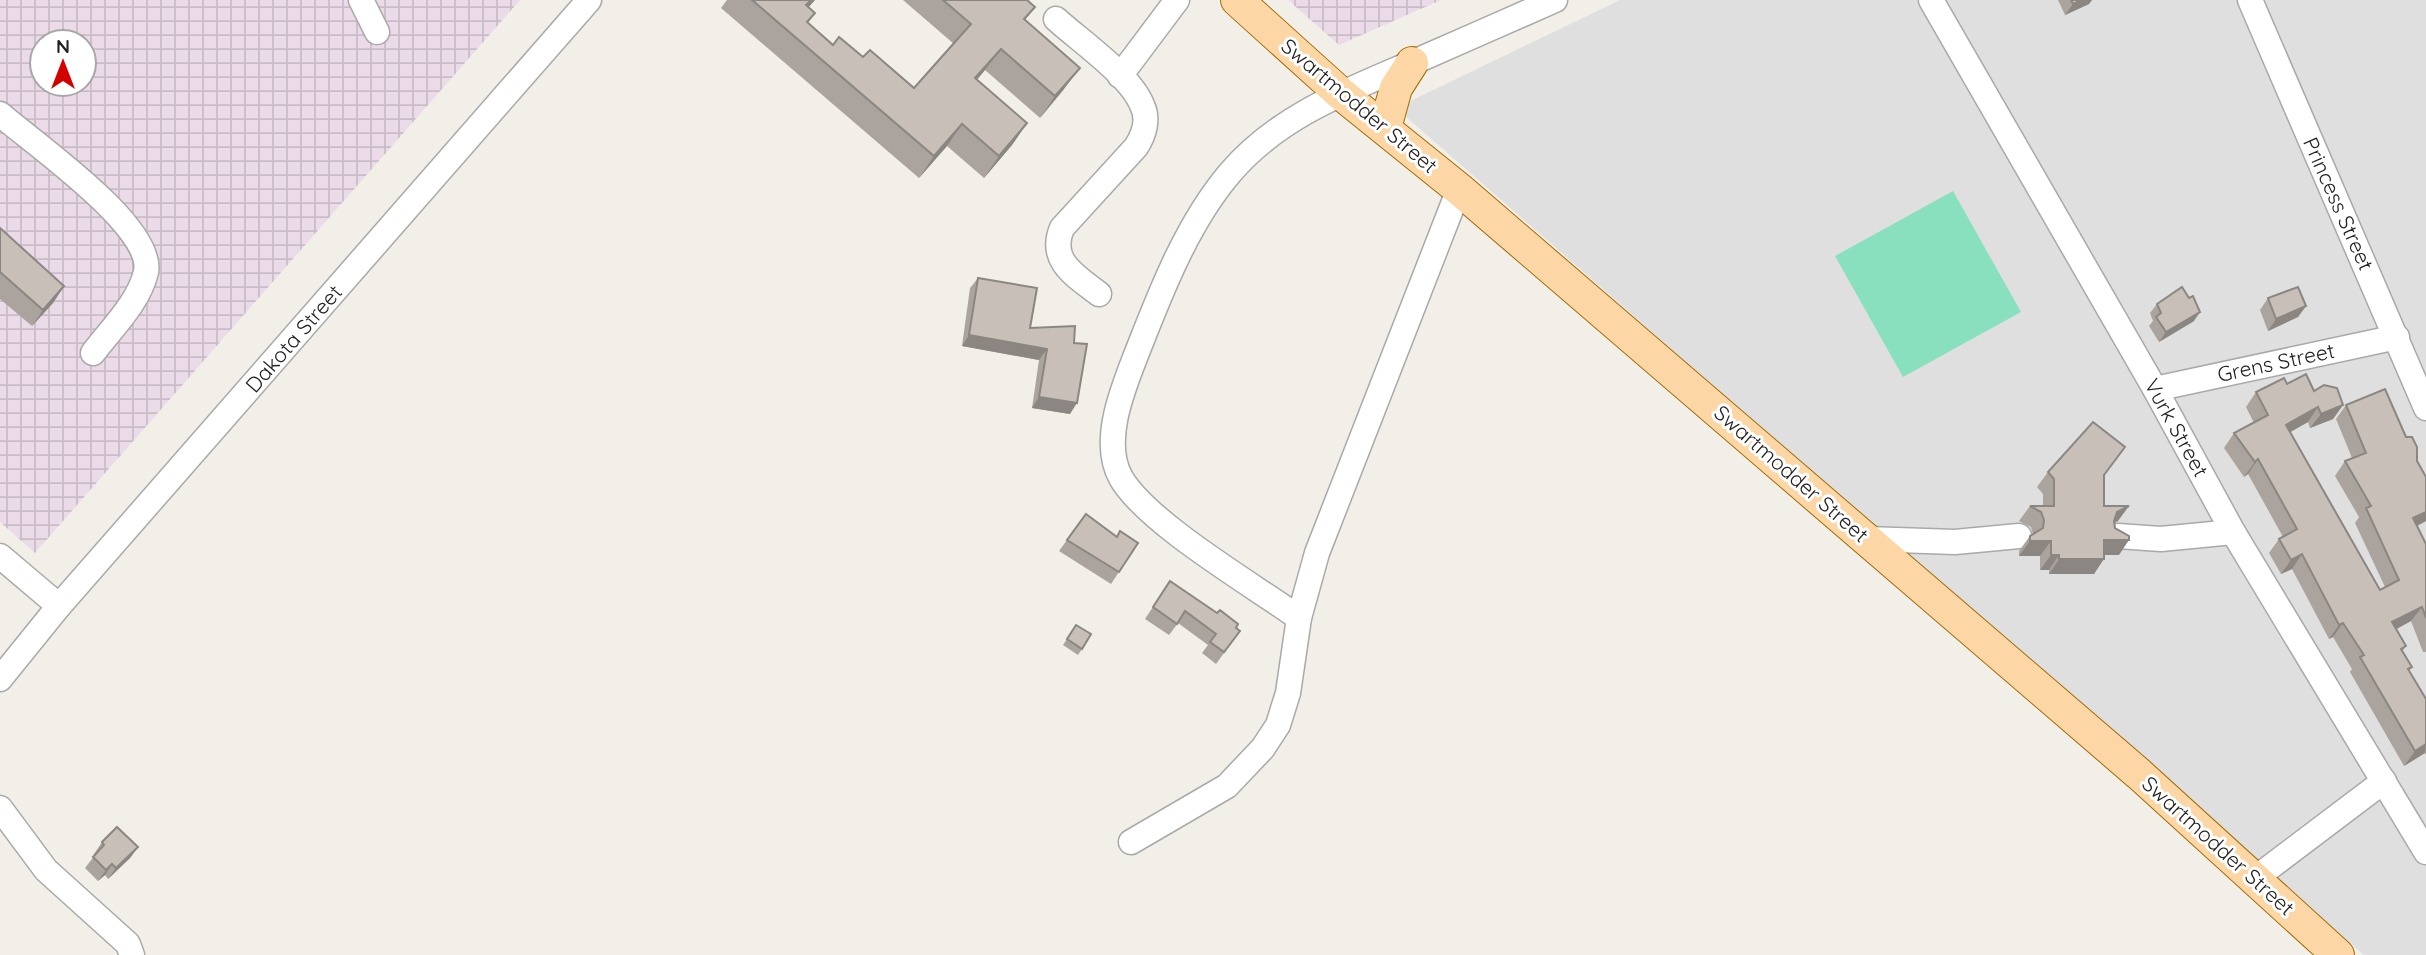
<svg xmlns="http://www.w3.org/2000/svg" width="2426" height="955" font-family="Quicksand,sans-serif">
<style>
.residential{fill:#e0dfdf}
.industrial{fill:url(#industrial-grid);fill-rule:evenodd}
.pitch{fill:#88e0be}
.lines{fill:none;stroke-linecap:round;stroke-linejoin:round}
.minor-casing{stroke:#a9a9a9;stroke-width:27}
.major-casing{stroke:#a06b00;stroke-width:34}
.minor{stroke:#fff;stroke-width:24}
.major{stroke:#fcd6a4;stroke-width:32}
.wall{fill:#aba49e}
.shaded-wall{fill:#8b8681}
.building{fill:#c7bfb8;stroke:#8b8681;stroke-width:2}
.labels{text-anchor:middle;stroke-width:6;stroke-linejoin:round;paint-order:stroke}
.street-label{font-size:21px;fill:#222;stroke:#fff}
</style>
<defs>
<pattern id="industrial-grid" width="8" height="8" patternUnits="userSpaceOnUse" patternTransform="scale(1.75)"><rect width="8" height="8" fill="#ebdbe8"/><path d="M0 4h8M4 0v8" fill="none" stroke="#c9bcc7"/></pattern>
</defs>
<rect width="100%" height="100%" fill="#f2efe9"/>
<path class="residential" d="M1620 0H2426V955H2364L1396 108Z"/>
<g class="industrial">
<path d="M0 0H520L35 553 0 522ZM42 42H84V84H42Z"/>
<path d="M1288 0H1441L1339 45Z"/>
</g>
<path class="pitch" d="M1953 191 2021 312 1903 377 1835 256Z"/>
<g class="lines">
<defs>
<g id="minor">
<path d="M361 0 377 32"/>
<path d="M1931 0 2155 389 2233 532 2426 852"/>
<path d="M2250 0 2426 408"/>
<path d="M1056 19C1080 41 1130 75 1142 105 1149 119 1144 135 1136 147L1062 228C1048 261 1076 276 1099 294"/>
<path d="M1120 76 1177 0"/>
<path d="M0 114C33 143 155 227 146 272 139 302 112 328 93 353"/>
<path d="M2155 389 2397 337"/>
<path d="M2118 536 2161 539 2233 532"/>
<path d="M1867 539 1955 542 2019 536"/>
<path d="M0 556 59 606"/>
<path d="M1299 618C1253 585 1147 523 1121 478 1100 441 1124 386 1138 350 1161 291 1188 222 1230 173 1278 116 1349 90 1414 62 1461 41 1508 21 1555 0"/>
<path d="M0 679 59 606 589 0"/>
<path d="M0 808 46 870 128 944 132 955"/>
<path d="M1131 842 1227 786 1263 748 1278 725 1288 693 1299 618 1317 553 1459 189"/>
<path d="M2253 880 2384 781"/>
</g>
<g id="major">
<path d="M1237 0 1340 93 1459 189 2139 774 2338 955"/>
<path d="M1385 128 1396 88 1412 63"/>
</g>
</defs>
<use href="#minor" class="minor-casing"/>
<use href="#major" class="major-casing"/>
<use href="#minor" class="minor"/>
<use href="#major" class="major"/>
</g>
<g class="wall">
<path d="M727 0H815L808 7 815 13 808 23 833 45 863 57 914 88 954 44 903 0H1027L1035 7 1025 20 1064 89 1040 118 985 70 977 80 1027 123 1012 145 984 178 947 146 919 178 721 8Z"/>
<path d="M2058 0H2092L2089 4 2065 15Z"/>
<path d="M0 228 64 286 53 303 32 326 0 299Z"/>
<path d="M978 278 1030 328 1074 343 1070 414 1032 408 1039 360 962 346 970 288Z"/>
<path d="M2268 298 2306 306 2298 317 2268 331 2260 310Z"/>
<path d="M2157 304 2194 321 2159 342 2149 326 2153 321 2150 313Z"/>
<path d="M2287 384 2314 391 2343 405 2333 419 2310 428 2308 422 2290 432 2380 590 2385 587 2355 523 2359 517 2335 476 2345 461 2352 458 2336 419 2346 405 2406 437 2426 477V521L2417 526 2426 544V652H2423L2411 621 2396 629 2406 646 2402 652 2412 667 2409 671 2426 699V755L2425 753 2404 766 2350 672 2352 669 2333 637 2329 639 2292 569 2281 574 2269 553 2279 539 2283 537 2248 474 2244 477 2224 448 2234 433 2254 423 2246 407 2256 392Z"/>
<path d="M2048 472 2104 476V506L2118 521 2114 523 2119 555H2104L2094 574H2049V570H2040V556H2019V551L2030 536 2033 534 2031 527 2019 521 2030 506H2043V494L2037 487Z"/>
<path d="M1086 514 1116 537 1138 543 1111 584 1059 551Z"/>
<path d="M1170 581 1240 631 1216 664 1202 653 1208 645 1178 623 1169 635 1145 619Z"/>
<path d="M1076 625 1082 649 1078 655 1063 645Z"/>
<path d="M102 842 138 847 130 858 108 879 105 875 98 881 85 868 95 855 94 854Z"/>
</g>
<g class="shaded-wall">
<path d="M811 0H815L791 27 806 5Z"/>
<path d="M2082 0H2092L2089 4 2065 15 2073 4Z"/>
<path d="M1001 49 985 70 960 99 975 78Z"/>
<path d="M1080 68 1064 89 1040 118 1055 96Z"/>
<path d="M1027 123 1012 145 984 178 999 156Z"/>
<path d="M962 124 947 146 919 178 934 156Z"/>
<path d="M64 286 53 303 32 326 43 310Z"/>
<path d="M2306 306 2298 317 2268 331 2276 319Z"/>
<path d="M2200 312 2194 321 2159 342 2166 332Z"/>
<path d="M969 335 1047 349 1039 360 962 346Z"/>
<path d="M1039 397 1077 403 1070 414 1032 408Z"/>
<path d="M2343 405 2333 419 2310 428 2321 414Z"/>
<path d="M2318 407 2308 422 2276 440 2286 425Z"/>
<path d="M2258 459 2248 474 2244 477 2255 462Z"/>
<path d="M2129 506 2118 521 2106 527 2117 512Z"/>
<path d="M2426 512V521L2403 533 2413 518Z"/>
<path d="M2104 540H2129L2119 555H2094Z"/>
<path d="M2030 541H2051L2040 556H2019Z"/>
<path d="M2302 554 2292 569 2281 574 2291 560Z"/>
<path d="M2051 555H2059L2049 570H2040Z"/>
<path d="M2059 559H2104L2094 574H2049Z"/>
<path d="M2422 607 2411 621 2382 637 2392 622Z"/>
<path d="M2343 623 2333 637 2329 639 2339 625Z"/>
<path d="M2426 744 2425 753 2404 766 2415 751Z"/>
<path d="M138 847 130 858 108 879 116 868Z"/>
<path d="M112 864 105 875 98 881 106 870Z"/>
</g>
<g class="building">
<path d="M752 0H811L806 5 815 13 807 22 833 45 839 37 863 57 870 50 914 88 971 24 943 0H1027L1035 7 1024 19 1080 68 1055 96 1001 49 975 78 1027 123 999 156 962 124 934 156Z"/>
<path d="M2071 0H2082L2073 4Z"/>
<path d="M0 228 64 286 43 310 0 272Z"/>
<path d="M978 278 1037 288 1030 328 1075 326 1074 343 1087 344 1077 403 1039 397 1047 349 969 335Z"/>
<path d="M2182 287 2189 298 2193 296 2200 312 2166 332 2156 317 2161 313 2157 304Z"/>
<path d="M2298 287 2306 306 2276 319 2268 298Z"/>
<path d="M2306 374 2314 391 2324 385 2337 388 2343 405 2321 414 2318 407 2286 425 2380 590 2399 580 2366 508 2371 506 2345 461 2366 453 2346 405 2385 389 2406 437H2412L2417 447V461L2426 477V512L2413 518 2426 544V618L2422 607 2392 622 2406 646 2401 649 2412 667 2408 669 2426 699V744L2415 751 2360 657 2364 655 2343 623 2339 625 2302 554 2291 560 2279 539 2297 529 2258 459 2255 462 2234 433 2268 415 2256 392 2284 378 2287 384Z"/>
<path d="M2093 422 2125 447 2104 475V506H2129L2117 512 2114 521 2115 528 2129 536V540H2104V559H2059V555H2051V541H2030V536L2043 528 2044 520 2041 512 2030 506H2054V479L2048 472Z"/>
<path d="M1086 514 1117 537 1120 531 1138 543 1119 572 1067 540Z"/>
<path d="M1170 581 1217 613 1220 610 1238 624 1236 628 1240 631 1224 652 1210 642 1216 634 1185 611 1177 624 1153 607Z"/>
<path d="M1076 625 1091 634 1082 649 1067 639Z"/>
<path d="M117 827 138 847 116 868 112 864 106 870 93 857 104 845 102 842Z"/>
</g>
<g class="labels">
<g class="street-label">
<text transform="translate(1359 106) rotate(40)" y="7">Swartmodder Street</text>
<text transform="translate(2338 204) rotate(66)" y="7">Princess Street</text>
<text transform="translate(294 339) rotate(-49)" y="7">Dakota Street</text>
<text transform="translate(2276 363) rotate(-12)" y="7">Grens Street</text>
<text transform="translate(2176 428) rotate(61)" y="7">Vurk Street</text>
<text transform="translate(1791 474) rotate(41)" y="7">Swartmodder Street</text>
<text transform="translate(2218 846) rotate(42)" y="7">Swartmodder Street</text>
</g>
</g>
<g transform="translate(63 63)"><circle r="33" fill="#ffffff" stroke="#a7a7a7" stroke-width="2"/>
<path d="M0-5L12 26L0 18L-12 26Z" fill="#d40000"/>
<text y="-10" font-size="19" font-weight="bold" text-anchor="middle" fill="#222222">N</text>
</g>
</svg>
